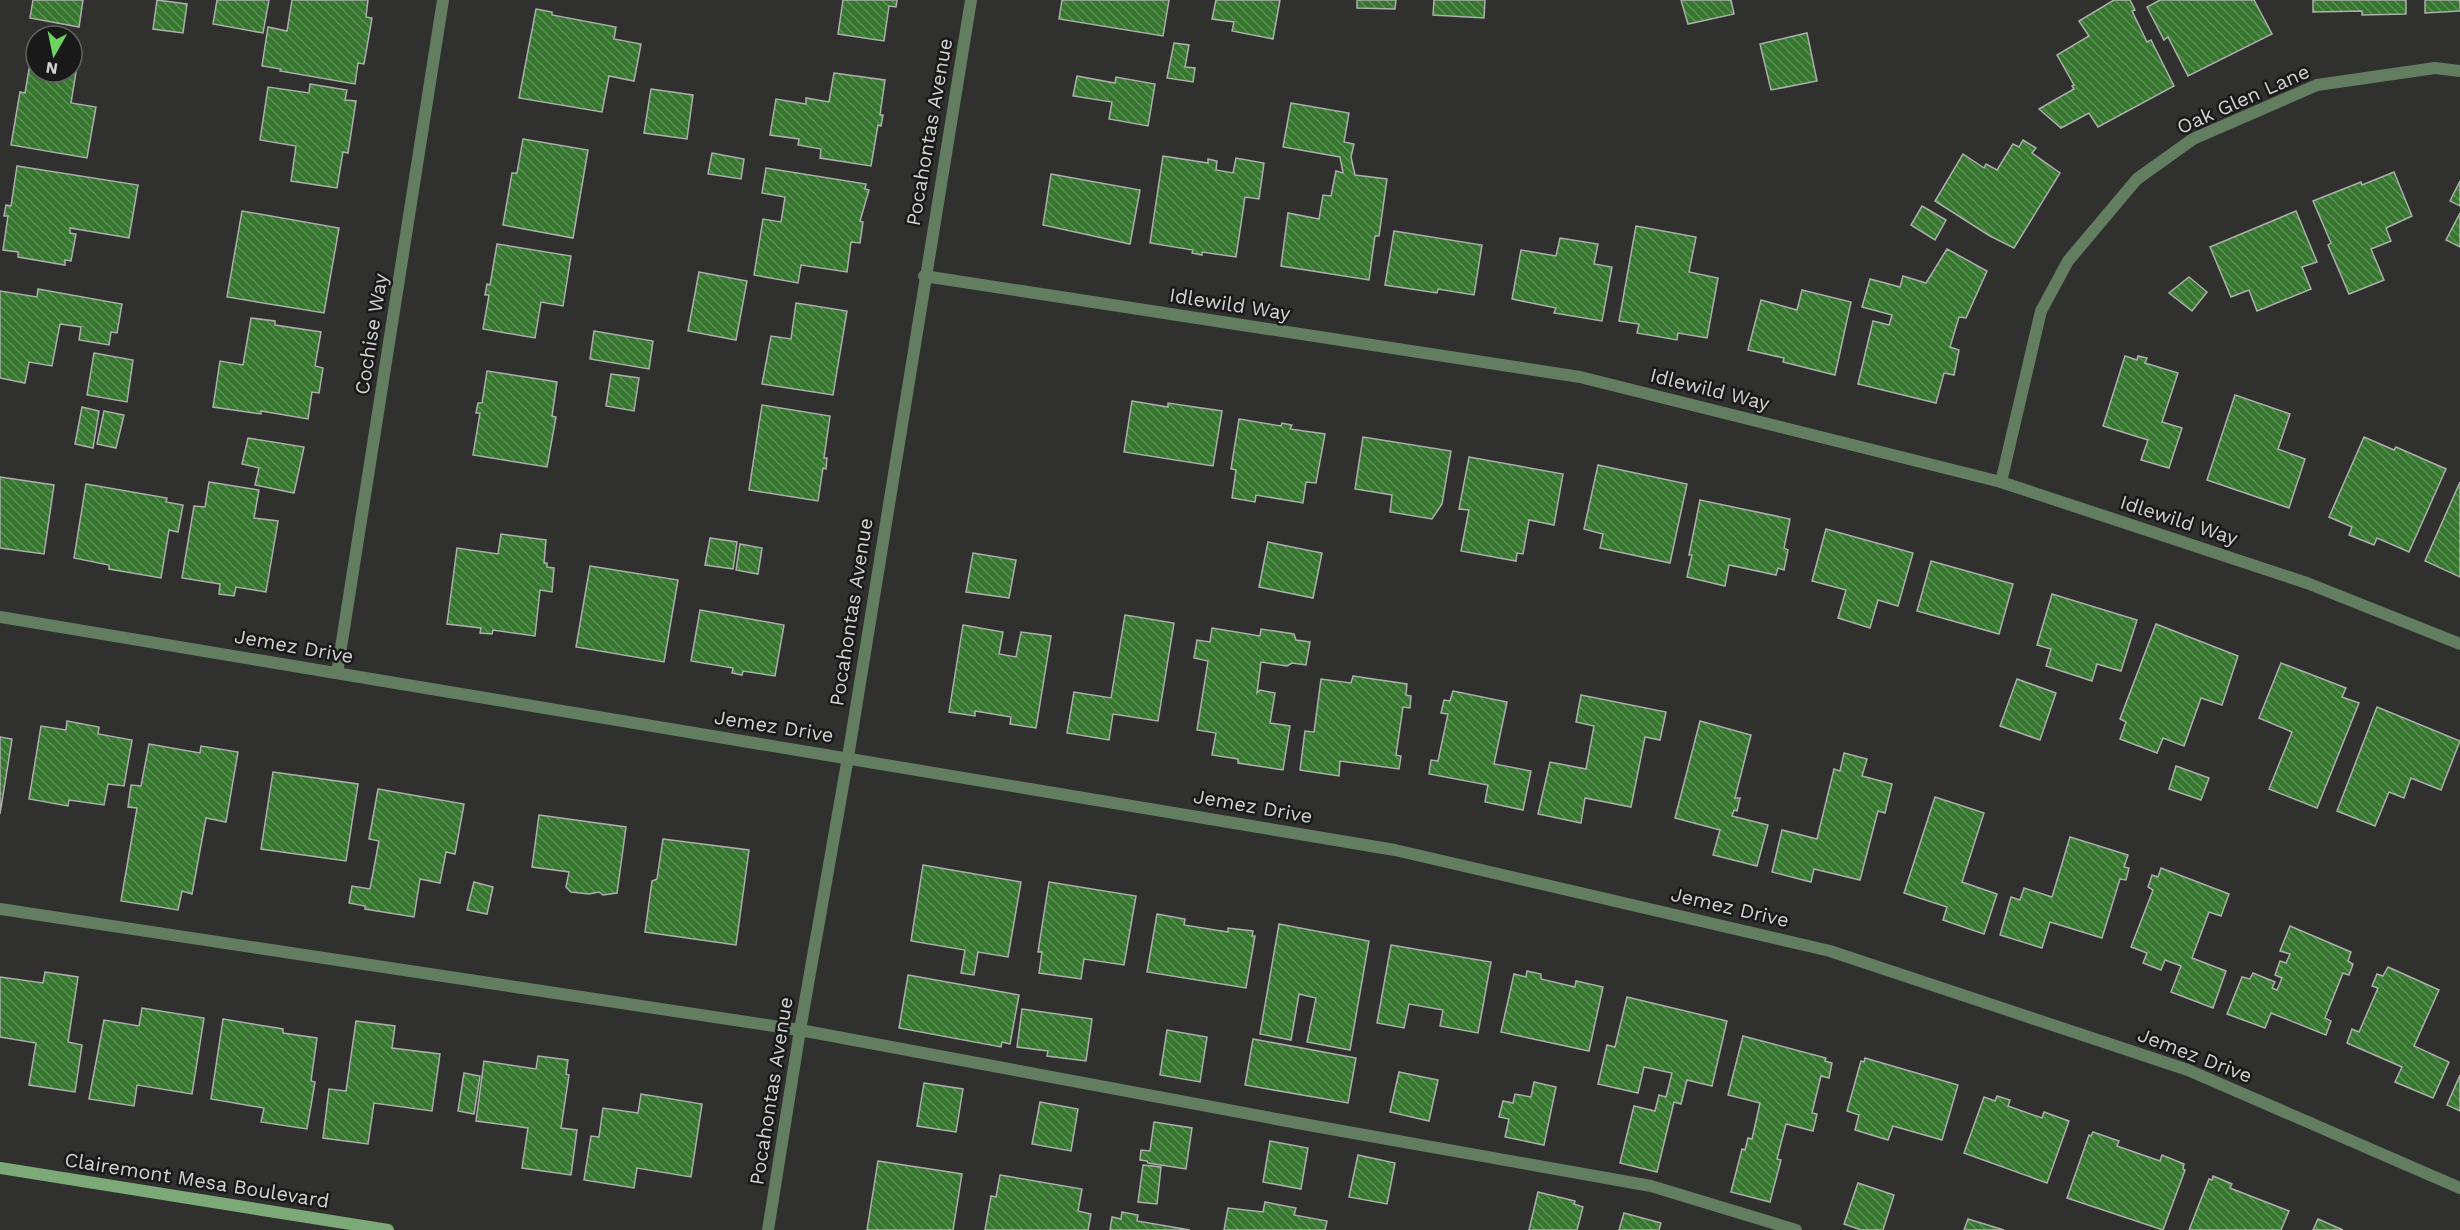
<svg xmlns="http://www.w3.org/2000/svg" width="2460" height="1230" font-family="'Work Sans',sans-serif">
<style>
.building{fill:url(#building-back-hatch);stroke:#acafac;stroke-width:1.5}
.lines{fill:none;stroke-linecap:round;stroke-linejoin:round}
.lane{stroke:#627d5f;stroke-width:12}
.street{stroke:#627d5f;stroke-width:12}
.secondary{stroke:#7da877;stroke-width:12}
.labels{text-anchor:middle;stroke-width:5;stroke-linejoin:round;paint-order:stroke}
.street-label{font-size:20px;fill:#d2d3d2;stroke:#181918}
</style>
<defs>
<pattern id="building-back-hatch" width="6" height="6" patternUnits="userSpaceOnUse" patternTransform="scale(1.5)"><rect width="6" height="6" fill="#36762f"/><path d="M-1 5l2 2M0 0l6 6M5-1l2 2" fill="none" stroke="#5c8f56"/></pattern>
</defs>
<rect width="100%" height="100%" fill="#30312f"/>
<g class="building">
<path d="M33 0H83L79 27 30 18Z"/>
<path d="M157 0 187 4 183 33 153 29Z"/>
<path d="M217 0H269L263 33 213 24Z"/>
<path d="M292 0H368L366 17 372 18 364 64 358 63 355 84 280 71 281 69 262 66 268 27 287 31Z"/>
<path d="M843 0H897L896 7 889 6 884 41 838 34Z"/>
<path d="M1062 0H1169L1163 36 1059 19Z"/>
<path d="M1216 0H1280L1273 39 1232 31 1234 22 1212 19Z"/>
<path d="M1357 0H1396L1395 9 1357 8Z"/>
<path d="M1434 0H1485L1484 18 1433 15Z"/>
<path d="M1681 0H1731L1734 14 1688 24Z"/>
<path d="M2114 0H2130L2135 10 2132 11 2147 42 2151 40 2174 86 2098 127 2089 113 2061 128 2039 109 2074 89 2072 86 2074 85 2057 55 2089 36 2079 21Z"/>
<path d="M2160 0H2254L2272 34 2188 76 2168 37 2164 40 2147 7Z"/>
<path d="M2313 0H2406V14L2362 15V11L2313 12Z"/>
<path d="M2425 0H2460V11L2425 13Z"/>
<path d="M536 9 552 12V15L616 27 614 39 641 44 634 81 609 76 602 112 519 98Z"/>
<path d="M1807 33 1817 81 1771 90 1760 44Z"/>
<path d="M1174 43 1189 45 1185 67 1195 68 1193 82 1167 78Z"/>
<path d="M31 58 36 59V72H72V65L77 66 71 103 96 107 87 158 11 145 20 92 25 93Z"/>
<path d="M834 73 885 80 880 115H883L881 126 878 125 871 166 820 158 821 149 798 145 799 139 770 135 776 99 806 104V98L829 102Z"/>
<path d="M1077 76 1115 83 1116 77 1155 84 1148 126 1109 119 1112 102 1073 96Z"/>
<path d="M310 84 347 90 345 100 356 101 348 153 343 152 337 188 291 181 296 146 260 140 268 87 309 93Z"/>
<path d="M651 89 693 95 687 139 644 133Z"/>
<path d="M1291 103 1349 113 1344 142 1354 144 1351 157 1355 175 1387 179 1379 236H1375L1369 280 1281 266 1288 213 1319 219 1323 195 1331 196 1336 171 1343 173 1340 157 1283 147Z"/>
<path d="M523 139 588 150 573 238 503 225 512 173H517Z"/>
<path d="M2023 140 2036 148 2032 153 2060 173 2014 248 1990 236 1935 201 1963 154 1984 168 1986 164 1997 170 2013 144 2019 147Z"/>
<path d="M712 153 744 159 741 179 708 174Z"/>
<path d="M1163 156 1208 163V159L1217 161 1216 170 1233 173 1236 158 1264 163 1259 199 1245 197 1236 257 1202 252V255L1192 253 1193 250 1150 243Z"/>
<path d="M17 166 138 185 129 238 70 228V233L76 234 71 261 65 260V265L18 257V252L3 250 8 216H4L6 205 11 206Z"/>
<path d="M766 168 866 184 865 189 869 190 860 221 863 222 860 243 851 242 847 272 801 265 798 283 754 275 763 219 781 222 785 197 762 193Z"/>
<path d="M2394 172 2412 216 2386 228 2391 241 2371 249 2384 280 2349 294 2328 245 2331 243 2313 201 2361 182 2362 185Z"/>
<path d="M1051 174 1140 190 1130 244 1043 225Z"/>
<path d="M2460 181V206L2450 201Z"/>
<path d="M1922 206 1946 220 1935 240 1911 225Z"/>
<path d="M242 211 339 228 324 313 227 297Z"/>
<path d="M2296 211 2317 262 2302 267 2311 289 2257 311 2249 290 2231 297 2210 247Z"/>
<path d="M2460 213V247L2446 240Z"/>
<path d="M1636 226 1696 237 1689 272 1718 278 1707 338 1678 333 1677 340 1637 333 1639 324 1619 321Z"/>
<path d="M1394 231 1482 245 1474 295 1438 289 1437 293 1385 285Z"/>
<path d="M1560 238 1598 244 1594 264 1612 267 1602 321 1554 313 1556 308 1512 299 1521 250 1556 256Z"/>
<path d="M497 244 571 256 563 306 541 302 535 338 483 329 489 295H485L487 284 490 285Z"/>
<path d="M1947 249 1987 271 1966 318 1959 317 1950 347 1959 350 1954 375 1944 373 1936 403 1858 384 1873 321 1889 325 1892 315 1862 307 1870 279 1900 287 1903 276 1926 283Z"/>
<path d="M699 272 747 281 736 340 688 331Z"/>
<path d="M2189 277 2207 292 2192 311 2169 293Z"/>
<path d="M38 289 122 304 117 333 111 332 109 345 79 340 81 327 60 324 52 366 29 362 25 383 0 378V291L37 297Z"/>
<path d="M1802 290 1851 302 1835 375 1783 362 1784 358 1748 350 1761 300 1797 310Z"/>
<path d="M796 303 847 311 833 395 762 384 771 336 791 339Z"/>
<path d="M251 318 275 321V325L321 332 315 366 323 368 319 393 312 392 308 419 261 411V414L213 407 220 361 243 365Z"/>
<path d="M594 331 653 341 649 369 590 359Z"/>
<path d="M94 353 133 360 127 402 87 395Z"/>
<path d="M2125 356 2137 360 2138 356 2147 358 2145 363 2178 373 2162 422 2182 428 2169 468 2141 460 2148 440 2103 426Z"/>
<path d="M487 371 557 382 552 416 556 417 547 467 473 455 480 413H476L478 403H482Z"/>
<path d="M611 374 639 378 634 411 606 406Z"/>
<path d="M2235 395 2290 414 2278 449 2305 459 2289 508 2207 480Z"/>
<path d="M1132 401 1168 407V403L1222 411 1213 466 1124 452Z"/>
<path d="M762 405 830 416 824 458H827L826 469 823 468 818 501 749 490Z"/>
<path d="M82 407 99 411 93 448 75 444Z"/>
<path d="M104 411 124 415 116 448 97 444Z"/>
<path d="M1239 419 1281 426 1282 423 1292 425 1290 429 1325 434 1316 483 1306 482 1303 503 1256 495 1255 502 1232 498 1236 470 1231 469Z"/>
<path d="M1363 437 1451 451 1442 504 1432 519 1390 512 1392 495 1355 489Z"/>
<path d="M2364 437 2394 450 2396 447 2446 469 2409 552 2377 538 2374 545 2349 535 2352 527 2329 517Z"/>
<path d="M248 438 304 447 294 493 255 485 259 468 242 464Z"/>
<path d="M1469 457 1563 474 1554 525 1529 520 1523 554 1517 553 1516 561 1461 551 1469 510 1459 509Z"/>
<path d="M1598 465 1687 484 1670 563 1600 548 1603 534 1584 529Z"/>
<path d="M0 477 54 485 44 554 0 548Z"/>
<path d="M209 482 259 490 254 518 278 521 266 592 236 587 234 596 219 594 220 584 182 578 194 506 205 507Z"/>
<path d="M2460 482V577L2425 561Z"/>
<path d="M86 484 167 498 166 502 183 505 178 532 169 530 161 578 109 569V565L74 558Z"/>
<path d="M1700 500 1790 519 1784 548 1788 550 1784 570 1778 568 1776 575 1729 565 1725 586 1687 577 1692 555H1689Z"/>
<path d="M1826 529 1913 553 1898 606 1878 600 1870 628 1838 618 1846 590 1812 581Z"/>
<path d="M501 534 546 540 544 563H547V567L554 568 552 592 540 590 535 636 493 630 492 634 480 633 481 628 447 624 457 548 498 554Z"/>
<path d="M710 538 737 542 733 569 705 565Z"/>
<path d="M1268 542 1322 553 1313 598 1259 587Z"/>
<path d="M740 544 762 548 758 574 736 570Z"/>
<path d="M973 553 1016 560 1009 598 966 592Z"/>
<path d="M1931 561 2013 584 1999 634 1917 611Z"/>
<path d="M590 566 678 580 664 662 576 647Z"/>
<path d="M2052 594 2137 620 2121 671 2097 664 2092 681 2046 666 2051 649 2037 645Z"/>
<path d="M700 610 784 625 775 676 743 671 742 675 732 673 733 668 691 661Z"/>
<path d="M1125 615 1174 623 1158 721 1113 714 1109 740 1067 733 1074 692 1111 698Z"/>
<path d="M2156 624 2238 656 2222 705 2201 698 2184 746 2163 738 2157 753 2120 739 2126 722 2120 719Z"/>
<path d="M963 625 1003 632 999 654 1016 657 1021 632 1051 636 1036 728 1010 724 1011 717 975 711V716L949 712Z"/>
<path d="M1212 628 1260 636 1261 629 1294 634 1296 640 1310 642 1306 665 1292 663 1287 666 1261 662 1257 693 1260 690 1275 693 1270 723 1290 726 1283 770 1238 763V759L1212 755 1216 733 1197 730 1208 661 1194 658 1197 640 1210 642Z"/>
<path d="M2281 663 2346 688 2342 697 2359 703 2317 808 2269 789 2292 732 2259 718Z"/>
<path d="M1353 676 1407 684 1406 695 1411 696 1410 708 1403 707 1396 755 1401 756 1399 769 1340 761 1339 776 1300 770 1305 731 1314 732 1321 679 1351 683Z"/>
<path d="M2017 679 2056 693 2040 740 2000 726Z"/>
<path d="M1453 691 1507 702 1494 764 1531 771 1523 810 1485 802 1488 785 1429 774 1431 760 1438 761 1448 714 1441 713 1444 700 1450 701Z"/>
<path d="M1581 695 1666 712 1660 740 1645 737 1631 807 1585 798 1581 823 1538 814 1550 762 1586 769 1594 726 1576 722Z"/>
<path d="M2377 707 2460 741 2441 790 2411 778 2404 798 2389 792 2375 826 2337 811Z"/>
<path d="M67 721 99 727 98 734 132 740 124 786 108 784 104 805 69 800 68 806 29 799 41 726 66 730Z"/>
<path d="M1700 721 1751 735 1735 798H1740L1737 811 1734 810 1732 816 1768 825 1757 866 1713 855 1720 830 1675 818Z"/>
<path d="M0 737 12 739 0 814Z"/>
<path d="M149 744 200 753 201 746 238 752 226 822 206 818 192 894 182 891 178 910 121 901 137 808 128 807 131 785 141 786Z"/>
<path d="M1844 753 1867 759 1862 776 1892 784 1885 813 1878 811 1860 880 1814 869 1811 882 1772 872 1782 830 1817 839 1834 769 1840 771Z"/>
<path d="M2176 766 2209 778 2201 800 2169 789Z"/>
<path d="M273 772 358 784 346 861 261 849Z"/>
<path d="M378 789 464 804 455 854 446 852 440 883 420 879 414 917 365 909V906L349 903 352 886 370 889 379 841 369 839Z"/>
<path d="M1935 797 1984 813 1962 882 1997 894 1984 934 1943 920 1947 907 1904 893Z"/>
<path d="M539 815 626 827 617 893 603 895 599 892 589 894 571 892 566 887 569 872 532 867Z"/>
<path d="M2070 837 2128 855 2124 867 2129 868 2126 880 2120 879 2102 938 2050 922 2042 948 2000 935 2011 897 2020 900 2024 888 2052 897Z"/>
<path d="M663 839 749 850 736 945 645 932 652 881 657 879Z"/>
<path d="M923 865 1021 882 1008 957 978 952 974 975 961 973 965 950 911 941Z"/>
<path d="M2161 868 2229 894 2221 916 2209 912 2192 958 2226 971 2213 1008 2171 992 2181 966 2165 960 2161 970 2143 963 2147 953 2131 947 2153 890 2148 887 2152 875 2158 877Z"/>
<path d="M474 882 493 887 487 914 467 910Z"/>
<path d="M1049 882 1136 896 1124 965 1084 959 1081 979 1039 973 1042 952H1038Z"/>
<path d="M1157 914 1185 919 1184 925 1228 932V928L1253 931 1252 936H1255L1246 988 1147 972Z"/>
<path d="M1279 924 1369 941 1350 1050 1307 1042 1316 998 1299 994 1291 1040 1260 1034Z"/>
<path d="M2290 926 2351 952 2348 961 2353 964 2349 975 2343 973 2325 1018 2331 1021 2326 1035 2271 1013 2265 1028 2227 1014 2242 977 2250 979 2253 973 2275 982 2272 988 2277 990 2282 978 2275 975 2280 961 2286 963 2290 954 2280 951Z"/>
<path d="M1391 945 1491 962 1478 1033 1440 1026 1443 1010 1409 1004 1404 1028 1377 1023Z"/>
<path d="M2388 967 2439 990 2414 1046 2449 1062 2433 1098 2395 1082 2402 1067 2347 1043 2352 1029 2359 1032 2378 988 2372 986 2377 974 2383 976Z"/>
<path d="M1527 971 1541 974V979L1575 987 1576 981 1603 987 1589 1051 1501 1032 1514 974 1526 977Z"/>
<path d="M45 972 78 977 68 1042 82 1045 75 1092 29 1085 36 1043 0 1037V977L43 983Z"/>
<path d="M908 975 1019 995 1010 1044 1002 1042 1001 1047 899 1028Z"/>
<path d="M1627 997 1727 1021 1712 1086 1687 1080 1681 1104 1674 1102 1657 1172 1620 1163 1634 1106 1655 1111 1659 1095 1666 1097 1672 1073 1644 1067 1638 1093 1598 1084 1607 1045 1615 1047Z"/>
<path d="M142 1008 204 1018 192 1094 137 1085 134 1106 89 1099 104 1020 139 1026Z"/>
<path d="M1022 1009 1092 1019 1086 1061 1047 1056 1048 1051 1017 1047Z"/>
<path d="M223 1019 283 1029V1033L317 1038 311 1081 315 1082 307 1129 261 1122 264 1108 211 1099Z"/>
<path d="M356 1021 395 1026 392 1048 440 1054 432 1111 374 1103 368 1144 323 1138 329 1089 346 1091Z"/>
<path d="M1167 1030 1207 1037 1200 1082 1160 1075Z"/>
<path d="M1743 1036 1826 1058 1825 1061 1832 1063 1829 1078 1821 1076 1812 1113 1817 1114 1813 1131 1786 1124 1777 1159 1781 1160 1770 1202 1731 1192 1742 1149 1745 1150 1748 1138 1752 1139 1760 1103 1728 1095Z"/>
<path d="M1253 1039 1356 1058 1348 1103 1245 1085Z"/>
<path d="M538 1056 568 1060 566 1074 569 1075 561 1128 577 1130 571 1175 522 1168 528 1128 476 1121 484 1061 536 1069Z"/>
<path d="M1865 1058 1958 1085 1942 1140 1893 1126 1888 1140 1855 1130 1859 1115 1847 1111 1861 1061 1864 1062Z"/>
<path d="M1399 1072 1438 1080 1429 1121 1390 1112Z"/>
<path d="M464 1073 480 1076 474 1114 458 1111Z"/>
<path d="M2460 1075V1111L2447 1105Z"/>
<path d="M1534 1082 1556 1087 1544 1145 1505 1137 1509 1119 1499 1117 1503 1101 1513 1103 1515 1094 1531 1097Z"/>
<path d="M924 1083 963 1089 956 1132 917 1126Z"/>
<path d="M641 1094 702 1104 691 1177 637 1168 634 1188 584 1180 591 1136 599 1137 603 1108 638 1113Z"/>
<path d="M1997 1096 2010 1100 2008 1106 2042 1118 2044 1112 2069 1121 2047 1183 1964 1153 1984 1097 1995 1101Z"/>
<path d="M1040 1102 1078 1109 1071 1151 1032 1144Z"/>
<path d="M1154 1122 1192 1128 1186 1169 1148 1163 1147 1161 1140 1160 1141 1150 1150 1151Z"/>
<path d="M2093 1132 2119 1141 2117 1146 2160 1161 2162 1155 2184 1164 2183 1169 2185 1170 2163 1230 2067 1198 2089 1135 2091 1136Z"/>
<path d="M1270 1141 1308 1148 1301 1189 1263 1182Z"/>
<path d="M1358 1155 1395 1163 1387 1204 1349 1197Z"/>
<path d="M878 1161 962 1174 953 1230H867Z"/>
<path d="M1143 1165 1161 1167 1157 1204 1138 1202Z"/>
<path d="M1000 1175 1082 1189 1078 1211 1091 1214 1088 1230H985L991 1196 996 1197Z"/>
<path d="M2213 1176 2232 1184 2230 1188 2289 1211 2281 1230H2189L2209 1179 2212 1180Z"/>
<path d="M1858 1183 1894 1195 1883 1230H1861L1844 1224Z"/>
<path d="M1538 1192 1575 1201 1574 1204 1583 1207 1577 1230H1529Z"/>
<path d="M1265 1202 1296 1208 1294 1215 1327 1221 1325 1230H1224L1228 1208 1263 1212Z"/>
<path d="M1122 1212 1138 1215 1137 1221 1190 1230H1110L1112 1217 1121 1219Z"/>
<path d="M1624 1213 1661 1223 1659 1230H1619Z"/>
<path d="M1968 1219 2004 1230H1964Z"/>
<path d="M2318 1219 2343 1230H2313Z"/>
</g>
<g class="lines">
<path class="lane" d="M0 909 800 1030 1314 1126 1651 1186 1796 1230"/>
<g class="street">
<path d="M924 276 1580 377 2001 482 2307 583 2460 644"/>
<path d="M2001 482 2041 311 2068 261 2137 179 2193 139 2317 85 2435 68 2460 71"/>
<path d="M0 617 1395 850 1830 951 2188 1070 2460 1188"/>
<path d="M337 673 443 0"/>
<path d="M768 1230 800 1030 848 757 971 0"/>
</g>
<path class="secondary" d="M0 1168 388 1230"/>
</g>
<g class="labels">
<g class="street-label">
<text transform="translate(2243 99) rotate(-24)" y="7">Oak Glen Lane</text>
<text transform="translate(929 132) rotate(-80)" y="7">Pocahontas Avenue</text>
<text transform="translate(1230 304) rotate(9)" y="7">Idlewild Way</text>
<text transform="translate(371 334) rotate(-81)" y="7">Cochise Way</text>
<text transform="translate(1710 389) rotate(14)" y="7">Idlewild Way</text>
<text transform="translate(2179 520) rotate(18)" y="7">Idlewild Way</text>
<text transform="translate(851 612) rotate(-81)" y="7">Pocahontas Avenue</text>
<text transform="translate(294 646) rotate(10)" y="7">Jemez Drive</text>
<text transform="translate(774 726) rotate(9)" y="7">Jemez Drive</text>
<text transform="translate(1253 806) rotate(10)" y="7">Jemez Drive</text>
<text transform="translate(1730 907) rotate(13)" y="7">Jemez Drive</text>
<text transform="translate(2195 1055) rotate(21)" y="7">Jemez Drive</text>
<text transform="translate(771 1091) rotate(-81)" y="7">Pocahontas Avenue</text>
<text transform="translate(197 1180) rotate(9)" y="7">Clairemont Mesa Boulevard</text>
</g>
</g>
<g transform="translate(54 54) rotate(189)"><circle r="28" fill="#181918" stroke="#626362" stroke-width="1.5"/>
<path d="M0-4.5L10 22L0 15L-10 22Z" fill="#6dd361"/>
<text y="-9" font-size="16" font-weight="bold" text-anchor="middle" fill="#d2d3d2">N</text>
</g>
</svg>
